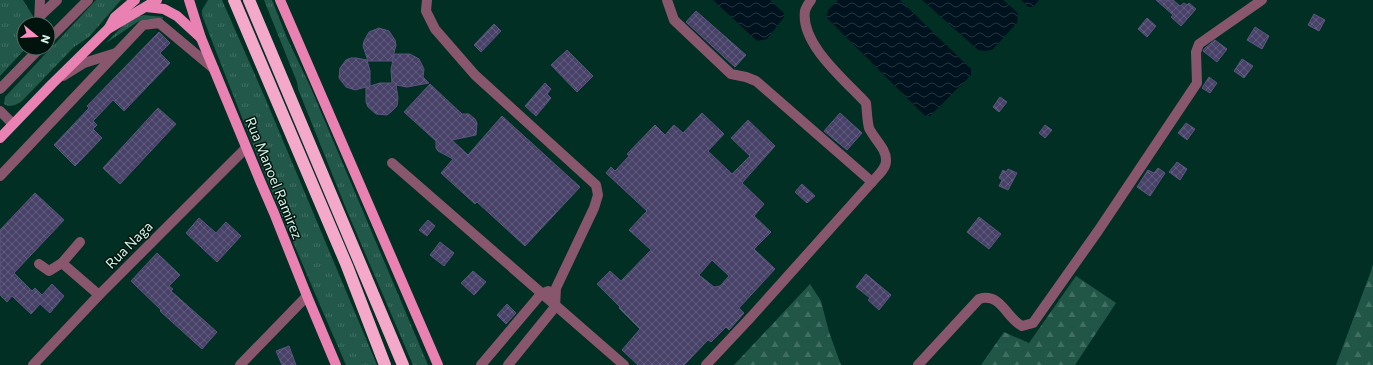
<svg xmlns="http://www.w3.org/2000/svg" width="1373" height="365" font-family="Commissioner,sans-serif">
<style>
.grass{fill:url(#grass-tufts)}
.forest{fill:url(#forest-firs)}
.water{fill:url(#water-waves)}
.building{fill:url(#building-cross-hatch);stroke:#5c557e;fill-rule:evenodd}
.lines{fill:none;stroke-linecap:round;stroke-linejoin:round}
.minor{stroke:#88566d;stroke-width:10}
.major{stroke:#ea81b3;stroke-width:10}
.highway{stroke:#f4a8ca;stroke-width:12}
.labels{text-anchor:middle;stroke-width:3;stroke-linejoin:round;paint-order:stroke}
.street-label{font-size:14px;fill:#d7f3e9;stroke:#00140e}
</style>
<defs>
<pattern id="grass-tufts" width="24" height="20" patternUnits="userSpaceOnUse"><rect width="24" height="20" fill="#225849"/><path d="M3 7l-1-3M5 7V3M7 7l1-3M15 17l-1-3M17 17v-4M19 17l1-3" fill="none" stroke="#417063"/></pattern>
<pattern id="forest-firs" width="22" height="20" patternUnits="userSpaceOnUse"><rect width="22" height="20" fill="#215647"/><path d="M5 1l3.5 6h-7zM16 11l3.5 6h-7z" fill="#406f62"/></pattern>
<pattern id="water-waves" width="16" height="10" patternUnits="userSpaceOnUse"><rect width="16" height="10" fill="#00121e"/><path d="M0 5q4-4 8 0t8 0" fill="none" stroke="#24353f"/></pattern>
<pattern id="building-cross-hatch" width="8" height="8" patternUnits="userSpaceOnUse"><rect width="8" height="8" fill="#484168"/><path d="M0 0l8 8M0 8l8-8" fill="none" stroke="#625d7e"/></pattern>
</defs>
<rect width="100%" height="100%" fill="#012f23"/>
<g class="grass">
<path d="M0 0H23L33 16 34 24H24V48H26L0 76Z"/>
<path d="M96 0H121L89 37 74 47 21 102C15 105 11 108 4 104L5 97Z"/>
<path d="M208 0H222L266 100 377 365H346C295 249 247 133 202 15V10Z"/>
<path d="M264 0H272L287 38 310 86 428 365H413L347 211 298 89 297 82Z"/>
<path d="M144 15 163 17 162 21 148 19 139 21 106 43C117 32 128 18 144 15Z"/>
</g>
<g class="forest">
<path d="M1373 264V365H1336L1371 271Z"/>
<path d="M1076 276 1116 303 1075 365H981L1004 332 1029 343Z"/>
<path d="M810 284 821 301 829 332 841 365H734Z"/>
</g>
<g class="water">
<path d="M713 0H770L784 13V17L767 39 757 41Z"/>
<path d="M838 0H900L971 69V75L930 116H925L826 17 828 10Z"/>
<path d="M922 0H1003L1017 12 1018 16 1017 23 992 50 985 51 978 50Z"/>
<path d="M1021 0H1039L1033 7H1028Z"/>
</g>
<g class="building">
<path d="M1156 0H1173L1180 6 1184 3 1187 5 1189 3 1196 9 1181 26 1171 17 1173 15Z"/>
<path d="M696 11 746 55 735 67 686 22Z"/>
<path d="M1314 14 1325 20 1319 31 1308 25Z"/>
<path d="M1147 18 1156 26 1147 37 1138 29Z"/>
<path d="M494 24 501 31 481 52 474 45Z"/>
<path d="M1255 27 1269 36 1262 49 1247 40Z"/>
<path d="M379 28 389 31 395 40 396 45 392 61H368L363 46 364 41 369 32Z"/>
<path d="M159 32 170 43 160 53 170 63 124 111 113 100 93 121 97 125 93 129 102 138 75 166 54 145 89 108 87 106Z"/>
<path d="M1215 40 1227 49 1217 62 1203 51 1205 48Z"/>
<path d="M567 50 593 76 577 92 551 65Z"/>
<path d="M394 54H410L419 59 424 69 423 77 429 83 407 87 396 85 398 98 397 106 391 112 387 115 376 114 368 107 366 102V87L355 90 346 87 339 78 340 68 346 60 351 58H356L367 60 370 71V86L380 83H392L391 70Z"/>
<path d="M1242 59 1253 66 1244 78 1234 71Z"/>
<path d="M1209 77 1217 83 1210 93 1202 88Z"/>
<path d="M545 83 551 89 547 94 551 98 536 116 525 106Z"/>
<path d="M430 84 462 114H469L475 119 477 123 476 135 452 140 468 155 502 116 580 187 525 246 477 202 475 204 441 173 453 159 438 151 436 148V141L404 112Z"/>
<path d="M1000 97 1007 102 999 112 993 107Z"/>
<path d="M158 108 176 124 120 184 103 168Z"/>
<path d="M702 113 724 134 708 151 732 174 750 156 731 138 748 120 775 146 742 183 764 204 754 216 771 232 754 249 775 269 739 308 744 313 729 330 726 327 711 342 708 340 684 365H638L622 350 640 329 619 308 620 307 597 284 610 271 621 281 651 250 629 230 647 211 606 173 611 167 615 171 629 156 627 154 655 125 665 135 674 125 683 133ZM712 260 729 276 720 286 714 287 699 275Z"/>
<path d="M840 113 862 133 847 150 824 131Z"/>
<path d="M1186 123 1195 129 1187 140 1178 133Z"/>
<path d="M1045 125 1052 130 1045 138 1039 133Z"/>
<path d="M1177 162 1187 169 1180 180 1169 172Z"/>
<path d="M1158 168 1165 173 1150 196 1137 187 1148 170 1154 173Z"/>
<path d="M1008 169 1017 173 1008 190 999 186 1002 180 999 178 1003 170 1006 172Z"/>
<path d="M802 184 815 196 807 203 795 192Z"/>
<path d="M35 193 64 220 14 273 32 291 35 288 42 295 52 284 64 296 50 313 40 304 31 314 12 296 7 302 0 295V230Z"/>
<path d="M979 217 1001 234 989 249 967 232Z"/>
<path d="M199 218 216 233 226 222 241 236 217 262 186 233Z"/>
<path d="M428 220 435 226 427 236 419 230Z"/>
<path d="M440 242 454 253 444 266 430 255Z"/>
<path d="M157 253 180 275 169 286 173 289 171 291 217 332 202 349 160 311 161 310 131 281Z"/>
<path d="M473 271 486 282 474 295 461 283Z"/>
<path d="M866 274 891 295 879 310 868 300 870 298 856 287Z"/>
<path d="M507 304 516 313 506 324 497 315Z"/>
<path d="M289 346 296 365H282L276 351Z"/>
</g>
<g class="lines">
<g class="minor">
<path d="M427 0 426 11 435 29 475 75 596 185 598 195 594 208 556 288 555 307 508 365"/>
<path d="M667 0 674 20 731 74 746 77 756 81 872 182 751 317 706 365"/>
<path d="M811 0C809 3 806 7 805 11 800 44 846 81 866 103 867 111 867 120 869 128 874 139 887 149 886 161 886 169 877 176 872 182"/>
<path d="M40 16 57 0"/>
<path d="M39 24 40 0"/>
<path d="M48 40 88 0"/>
<path d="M63 76 84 63 116 53"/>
<path d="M0 89 40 48"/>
<path d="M0 111 13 124"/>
<path d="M392 163 624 365"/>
<path d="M0 176 143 25 159 23 214 69"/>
<path d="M62 263 99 295"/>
<path d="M39 264 49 271 62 263 80 242"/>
<path d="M33 365 99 295 246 148"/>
<path d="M240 365 307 296"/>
<path d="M481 365 541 294 548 291"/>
<path d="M918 365 979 299C1001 292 1006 318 1022 326L1033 323 1098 231 1197 83 1196 52 1199 44 1262 0"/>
</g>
<g class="major">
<path d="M189 0 201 38 261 183 274 213 307 296 336 365"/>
<path d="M280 0 438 365"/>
<path d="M146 7 164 9 177 16 201 38"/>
<path d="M109 28 115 17 135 0"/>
<path d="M0 138 52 84 108 29 157 0"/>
</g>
<g class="highway">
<path d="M234 0 347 266 385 365"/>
<path d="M249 0 403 365"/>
</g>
</g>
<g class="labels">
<g class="street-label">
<text transform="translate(274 178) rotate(68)" y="5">Rua Manoel Ramirez</text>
<text transform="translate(129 245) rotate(-45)" y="5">Rua Naga</text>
</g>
</g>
<g transform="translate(36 36) rotate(108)"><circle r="19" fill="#00140e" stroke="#566d66"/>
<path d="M0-3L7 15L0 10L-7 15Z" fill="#fc8fc2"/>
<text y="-6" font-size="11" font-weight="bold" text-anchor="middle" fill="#d7f3e9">N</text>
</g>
</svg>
